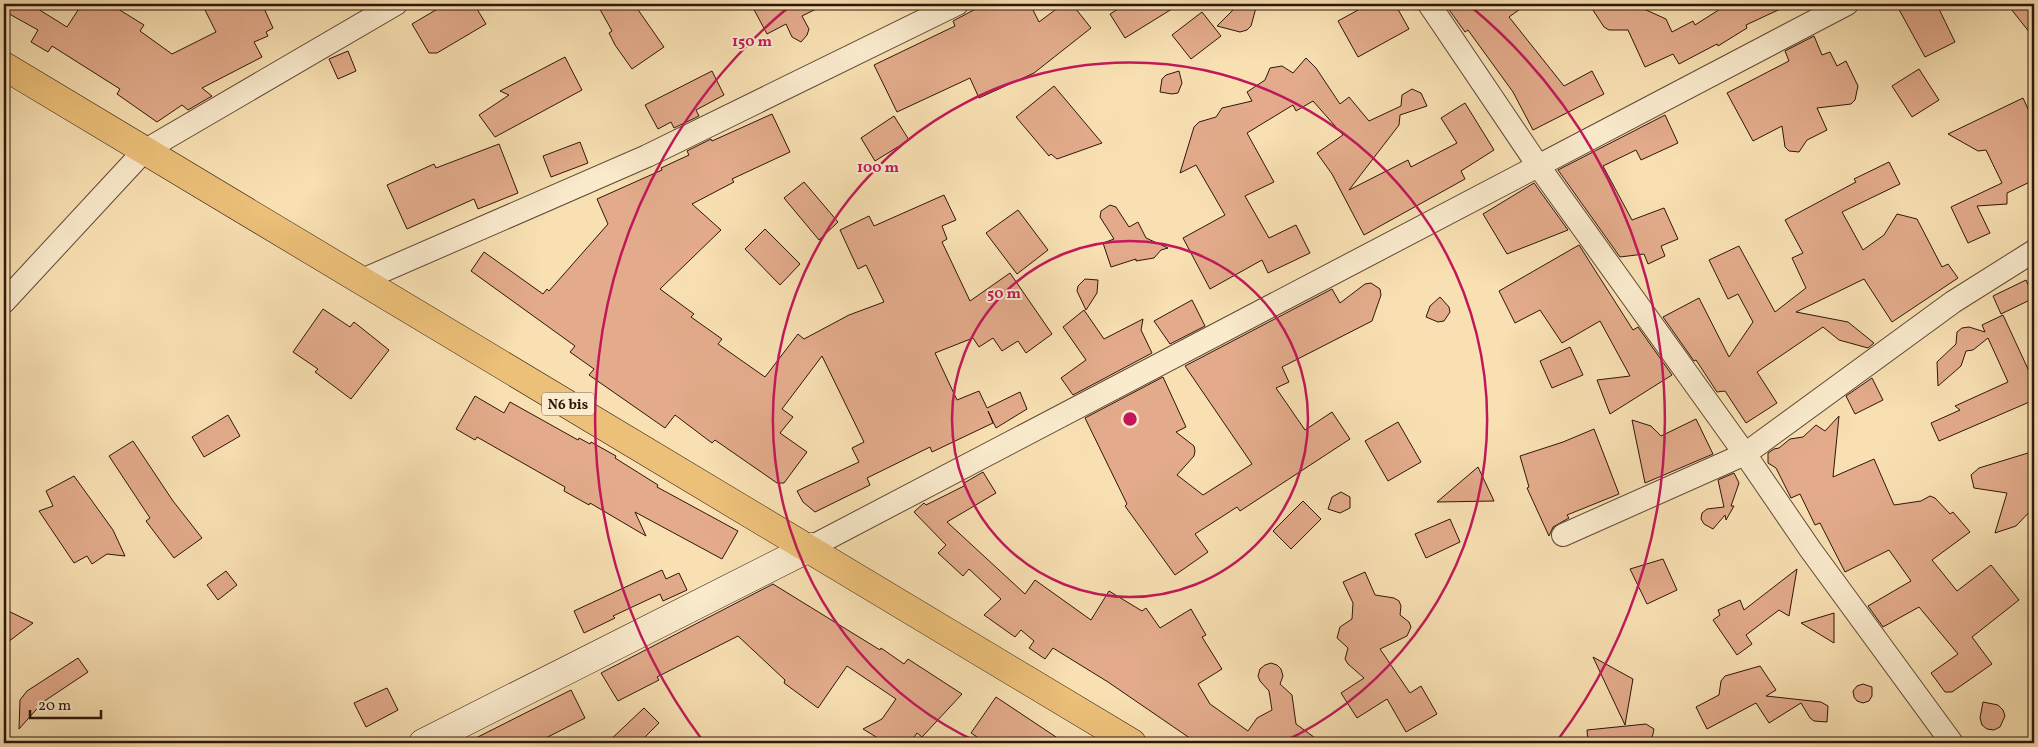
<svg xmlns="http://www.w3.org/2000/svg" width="2038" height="747" font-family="Vollkorn,serif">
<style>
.building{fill:#e3ab8b;stroke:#2f160b}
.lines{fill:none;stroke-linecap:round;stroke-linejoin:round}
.street-casing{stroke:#614835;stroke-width:24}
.secondary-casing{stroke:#2f160b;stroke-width:29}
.highway-casing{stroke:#2f160b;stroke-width:29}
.street{stroke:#faebcd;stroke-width:22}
.secondary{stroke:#faebcd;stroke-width:28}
.highway{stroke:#ecc079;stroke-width:28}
.ring{fill:none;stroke:#c2185b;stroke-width:2.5}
.labels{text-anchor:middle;stroke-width:4;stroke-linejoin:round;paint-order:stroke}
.shield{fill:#faebcd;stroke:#6c5645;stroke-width:1}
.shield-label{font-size:14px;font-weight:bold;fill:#2f160b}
.centre{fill:#c2185b;stroke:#faebcd;stroke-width:2.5}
.ring-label{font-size:15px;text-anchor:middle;font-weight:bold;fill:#c2185b;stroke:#faebcd;stroke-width:4;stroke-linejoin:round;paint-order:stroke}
</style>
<rect width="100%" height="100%" fill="#f8e0b2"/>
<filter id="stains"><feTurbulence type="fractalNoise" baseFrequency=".004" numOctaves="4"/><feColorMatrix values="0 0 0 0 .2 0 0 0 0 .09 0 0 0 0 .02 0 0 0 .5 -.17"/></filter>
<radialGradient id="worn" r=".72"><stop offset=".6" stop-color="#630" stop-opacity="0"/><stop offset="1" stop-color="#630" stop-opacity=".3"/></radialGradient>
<g class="building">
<path d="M4 4H30L67 27 82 4H110L144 25 140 31 172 54 216 32 202 4H262L273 28 266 32 268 36 254 42 262 57 202 88 212 96 188 110 182 105 157 122 117 94 120 89 52 46 48 52 31 42 38 30 4 11Z"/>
<path d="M446 4H474L486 24 437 53H429L412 24Z"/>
<path d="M597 4H634L664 47 632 69 615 45 609 33 612 31Z"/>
<path d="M751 4H826L802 16 809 29 807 35 801 42 792 37 786 24 767 34Z"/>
<path d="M985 4H1030L1039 22 1063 4H1072L1091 28 1034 73 979 98 970 78 897 112 874 65 955 26 953 21Z"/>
<path d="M1126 4H1180L1125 38 1110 14Z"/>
<path d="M1257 4 1251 26 1247 30 1240 32 1217 26 1234 9Z"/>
<path d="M1369 4H1395L1409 29 1358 57 1338 21Z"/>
<path d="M1445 4H1527L1509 17 1564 86 1592 71 1604 94 1533 130 1513 92 1468 30 1465 32Z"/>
<path d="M1589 4H1633L1666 19 1672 32 1693 21 1695 25 1728 4H1791L1746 25 1747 28 1718 46 1717 44 1679 64 1673 54 1645 67 1628 30H1609L1604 27Z"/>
<path d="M1896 4H1950L1939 9 1955 42 1925 57Z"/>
<path d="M2007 4H2034V38Z"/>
<path d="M1202 12 1221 36 1191 59 1172 35Z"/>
<path d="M1814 36 1822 55 1830 52 1837 66 1846 61 1858 86 1855 100 1851 104 1817 108 1827 130 1807 140 1799 152 1789 151 1785 147 1782 126 1753 141 1727 93 1789 61 1785 51Z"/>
<path d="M348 51 356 71 338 79 329 59Z"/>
<path d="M565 57 582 90 495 137 479 115 509 95 500 91Z"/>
<path d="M1306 58 1316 68 1340 104 1349 97 1369 121 1401 106 1402 95 1412 89 1421 93 1427 106 1400 115 1399 125 1349 190 1408 160 1411 167 1457 143 1441 118 1465 103 1494 150 1461 171 1465 179 1364 235 1332 174 1317 153 1343 135 1313 101 1296 111 1293 105 1247 133 1274 182 1245 196 1269 238 1296 225 1310 253 1268 273 1262 260 1210 289 1183 238 1225 215 1196 165 1180 173 1194 127 1199 122 1216 117 1222 108 1252 101 1247 92 1265 80 1270 68 1282 66 1293 73Z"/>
<path d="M1919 69 1939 100 1912 117 1892 86Z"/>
<path d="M712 71 724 95 696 110 699 116 674 128 671 122 658 129 645 105Z"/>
<path d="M1179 71 1182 83 1178 93 1172 94 1160 92 1162 79 1166 75Z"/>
<path d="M1054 86 1102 143 1057 159 1051 154 1049 156 1016 117Z"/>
<path d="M2023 98 2034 122V180L2007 193V204L1977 206 1990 233 1968 243 1951 207 2002 183 1986 150 1978 151 1948 134Z"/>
<path d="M772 114 790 152 732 179 734 182 692 204 721 230 660 289 694 314 691 317 722 339 718 344 765 377 798 334 804 339 849 315 884 302 866 265 858 269 840 230 869 216 874 226 944 195 956 220 942 226 947 239 942 242 970 301 1010 273 1052 334 1026 353 1018 341 1002 351 993 338 979 347 973 338 935 353 957 400 979 391 987 408 1020 392 1027 409 996 428 988 411 993 423 932 452 930 447 867 478 870 485 815 512 803 502 797 491 859 462 852 448 864 442 822 356 782 409 793 417 780 433 807 452 784 483H777L715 440 712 443 675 415 665 428 589 375 594 369 570 352 575 346 471 271 484 252 543 294 547 289 549 291 608 224 597 199 662 170 661 168 689 155 687 151 711 139 712 141Z"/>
<path d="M1665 115 1678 143 1641 160 1636 150 1603 166 1632 220 1664 208 1678 239 1661 246 1665 256 1648 264 1644 254 1620 257 1558 170Z"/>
<path d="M894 116 909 140 875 161 861 138Z"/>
<path d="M580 142 588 163 551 177 543 156Z"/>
<path d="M499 144 518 193 478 209 474 199 407 229 387 185 434 164 436 168Z"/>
<path d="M1889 162 1900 184 1842 212 1863 250 1884 235 1897 214 1917 219 1942 267 1948 264 1958 278 1892 322 1864 279 1796 312 1848 322 1874 343 1868 348 1839 340 1823 327 1757 372 1777 403 1746 423 1725 391 1717 392 1696 360 1694 361 1663 317 1699 298 1729 357 1753 322 1738 294 1728 299 1709 260 1739 246 1775 312 1806 288 1792 258 1803 253 1785 220 1856 182 1854 179Z"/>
<path d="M804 182 838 222 819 240 784 198Z"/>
<path d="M1534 183 1568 230 1507 254 1483 214Z"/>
<path d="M1110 205 1116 207 1129 227 1138 222 1146 238 1168 248 1161 250 1154 258 1136 261V259L1111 267 1103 243 1114 239 1100 217 1101 211Z"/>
<path d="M1018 210 1048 250 1017 274 986 233Z"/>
<path d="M765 229 800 264 780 285 745 249Z"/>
<path d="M1579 245 1633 330 1638 327 1672 375 1610 414 1597 380 1630 376 1600 321 1562 343 1540 310 1515 323 1499 291Z"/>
<path d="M1085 279 1098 280 1097 293 1086 310 1077 291 1078 286Z"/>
<path d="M2026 280 2034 298 2001 314 1993 296Z"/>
<path d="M1371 283 1380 289 1381 295 1372 321 1282 367 1289 382 1276 388 1305 430 1332 412 1350 439 1240 511 1237 507 1195 534 1208 552 1175 575 1125 506 1127 504 1085 418 1163 377 1186 427 1176 432 1194 446 1195 451 1194 456 1177 475 1203 495 1252 464 1185 366 1332 289 1340 303 1365 284Z"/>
<path d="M1440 297 1449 307 1450 312 1444 321 1438 322 1426 317 1430 306Z"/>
<path d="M1192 300 1205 326 1170 344 1154 321Z"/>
<path d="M323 309 350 327 354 322 389 350 351 399 315 372 318 369 293 352Z"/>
<path d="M1084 310 1104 339 1143 319 1141 330 1152 353 1073 395 1061 378 1086 360 1063 327Z"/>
<path d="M2003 315 2034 382V400L1939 441 1931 423 1960 410 1955 406 2008 382 1988 338 1973 350 1966 351 1961 366 1938 386 1937 362 1956 344 1957 332 1962 328 1969 327 1985 332 1982 325Z"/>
<path d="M1570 347 1583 375 1552 388 1540 361Z"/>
<path d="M1872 378 1883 400 1855 414 1846 396Z"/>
<path d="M475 396 504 413 510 402 578 440 579 438 590 444 591 442 616 456 615 458 658 485 657 487 738 531 722 559 635 512 646 536 590 503 589 505 564 491 565 487 477 437 475 440 456 429Z"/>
<path d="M228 415 240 436 204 457 192 437Z"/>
<path d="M1839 416 1833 477 1874 459 1894 505 1921 501 1930 496 1935 498 1950 514 1953 512 1970 532 1932 560 1957 591 1991 565 2019 600 1972 637 1992 664 1952 692H1945L1931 673 1958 654 1919 607 1883 627 1868 606 1911 581 1889 550 1845 572 1820 523 1815 525 1800 494 1791 498 1776 468 1768 463V453L1774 449 1779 448 1790 439 1803 437 1816 425 1825 431Z"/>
<path d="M1696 419 1713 454 1645 483 1632 420 1651 426 1661 436Z"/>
<path d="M1398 422 1421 462 1388 481 1365 441Z"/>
<path d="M1594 429 1619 494 1567 515 1569 518 1553 527 1549 536 1527 488 1529 487 1520 456 1563 442Z"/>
<path d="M133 441 173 501 202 538 174 558 146 521 150 518 109 456Z"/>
<path d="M2028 453 2034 472V507L2016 526 1995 533 2007 493 1974 488 1971 475 1979 468Z"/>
<path d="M1478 467 1494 501 1437 502Z"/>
<path d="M983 472 996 493 947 522 1025 594 1035 580 1091 620 1109 591 1142 611 1146 608 1160 628 1191 609 1206 635 1202 637 1222 669 1198 684 1210 704 1248 731 1257 718 1272 710 1269 691 1260 681 1258 676 1260 669 1265 665 1271 663 1277 665 1281 669 1283 676 1280 684 1292 695 1296 724 1322 743H1197L1108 682 1053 648 1045 659 1029 648 1034 641 1021 630 1015 637 984 615 1001 599 969 569 963 576 938 553 946 545 914 512 924 503 926 505 966 485 964 483Z"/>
<path d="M1734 473 1739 483 1731 506H1734L1726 520 1725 515 1713 529 1704 524 1701 519 1702 513 1707 509 1724 507 1718 480Z"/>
<path d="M74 476 113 530 125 556 107 554 92 564 87 556 74 563 39 511 53 506 46 491Z"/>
<path d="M1341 492 1350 497V508L1340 513 1328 509 1332 497Z"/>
<path d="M1303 501 1321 519 1291 549 1273 531Z"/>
<path d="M1450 519 1460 542 1426 558 1415 534Z"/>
<path d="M1663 559 1677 590 1647 604 1630 569Z"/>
<path d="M1797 569 1789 616 1779 610 1746 635 1752 644 1737 655 1713 620 1720 615 1718 610 1740 600 1744 610Z"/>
<path d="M662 570 666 579 679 573 687 590 663 601 660 594 613 616 615 618 584 633 574 611Z"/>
<path d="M226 571 237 585 218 600 207 585Z"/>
<path d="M1365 572 1375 595 1394 598 1399 601 1401 606 1400 615 1409 622 1411 627 1407 636 1380 649 1410 693 1421 686 1437 714 1406 732 1387 699 1357 718 1341 693 1364 678 1348 664 1345 659 1348 648 1337 638 1340 627 1352 619 1353 603 1343 582Z"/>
<path d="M773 584 880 650 881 648 904 664 908 659 962 694 922 737 917 733 910 743H886L863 729 882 719 896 699 847 666 818 708 784 683 785 680 738 636 657 677 659 680 618 701 601 673Z"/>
<path d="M4 609 33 623 4 645Z"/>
<path d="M1834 613V643L1801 623Z"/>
<path d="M1593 657 1633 679 1625 725Z"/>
<path d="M78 658 88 672 43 702 19 729 20 700 27 691Z"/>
<path d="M1760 666 1776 690 1766 696 1821 702 1828 706 1827 722 1814 721 1810 718 1801 703 1769 723 1756 703 1707 729 1696 707 1719 695 1721 681 1725 676Z"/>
<path d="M1863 684 1872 687V696L1869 701 1863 703 1857 701 1854 697 1853 691 1857 686Z"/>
<path d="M387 688 398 710 366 727 354 703Z"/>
<path d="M571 690 585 718 536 743H466Z"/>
<path d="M996 697 1065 743H986L971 733Z"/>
<path d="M1983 702 1998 705 2003 710 2005 716 2000 727 1994 730 1987 729 1982 725 1980 718Z"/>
<path d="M644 708 659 723 639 743H607Z"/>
<path d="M1646 724 1654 729 1651 743H1588L1587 730Z"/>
</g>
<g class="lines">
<defs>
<g id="street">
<path d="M1429 4 1537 164 1745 454 1810 549 1952 743"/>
<path d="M360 281 647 156 957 4"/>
<path d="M4 302 144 151 396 4"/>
<path d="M1563 535 1745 454 1953 302 2034 251"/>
<path d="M811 547 1847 4"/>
</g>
<path id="secondary" d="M423 743 811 547"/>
<path id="highway" d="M4 66C379 294 758 515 1132 743"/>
</defs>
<use href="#street" class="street-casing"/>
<use href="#secondary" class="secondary-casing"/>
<use href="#highway" class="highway-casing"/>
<use href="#street" class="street"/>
<use href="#secondary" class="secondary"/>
<use href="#highway" class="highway"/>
</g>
<g class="ring">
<circle cx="1130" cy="419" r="178"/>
<path d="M979 743A357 357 0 1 1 1281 743"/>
<path d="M703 741A535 535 0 0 1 790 6M1470 6A535 535 0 0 1 1557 741"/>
</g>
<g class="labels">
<rect class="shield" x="542" y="392.5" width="52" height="23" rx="4"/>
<g class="shield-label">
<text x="568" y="409">N6 bis</text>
</g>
</g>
<circle cx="1130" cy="419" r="8" class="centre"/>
<g class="ring-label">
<text x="752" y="46">150 m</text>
<text x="878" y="172">100 m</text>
<text x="1004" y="298">50 m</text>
</g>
<rect width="2038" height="747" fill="none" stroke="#f8e0b2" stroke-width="20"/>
<rect x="5" y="5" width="2028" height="737" fill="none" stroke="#2f160b" stroke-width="2.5"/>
<rect x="10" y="10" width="2018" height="727" fill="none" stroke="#2f160b"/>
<path d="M30 710v8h71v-8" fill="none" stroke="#2f160b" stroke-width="2.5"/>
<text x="38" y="710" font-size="15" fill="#2f160b" stroke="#faebcd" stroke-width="4" paint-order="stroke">20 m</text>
<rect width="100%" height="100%" filter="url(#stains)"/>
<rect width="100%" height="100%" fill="url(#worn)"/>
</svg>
